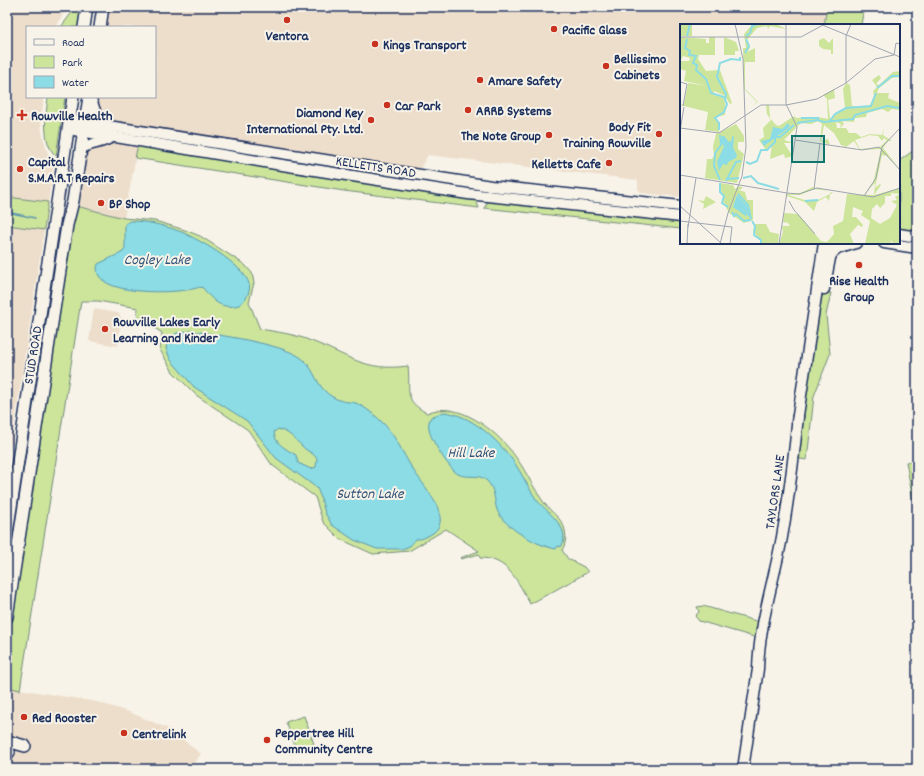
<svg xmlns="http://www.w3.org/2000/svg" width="924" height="776" font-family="Dekko,sans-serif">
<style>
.built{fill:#edddcb}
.green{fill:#cce59b;stroke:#748a7c}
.water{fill:#8bdce4;stroke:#5e97ae;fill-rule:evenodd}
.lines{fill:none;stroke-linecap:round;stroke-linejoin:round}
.stream{stroke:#5e97ae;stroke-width:1.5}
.major-casing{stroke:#1b2f5e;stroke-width:13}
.highway-casing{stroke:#1b2f5e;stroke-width:14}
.major{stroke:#f7f3e8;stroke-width:10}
.highway{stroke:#f7f3e8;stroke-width:11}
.poi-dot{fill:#c8321e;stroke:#f7f3e8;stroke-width:1.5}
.labels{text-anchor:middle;stroke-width:4;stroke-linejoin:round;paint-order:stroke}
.poi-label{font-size:14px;font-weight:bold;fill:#1b2f5e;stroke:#f7f3e8;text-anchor:start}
.street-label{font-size:14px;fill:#1b2f5e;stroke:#f7f3e8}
.water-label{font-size:15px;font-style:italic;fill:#315279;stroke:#f7f3e8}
.inset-river{fill:none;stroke:#8bdce4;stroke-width:2}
.inset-road{fill:none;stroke:#9fa5b1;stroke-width:1}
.view{fill:#0f766e;fill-opacity:0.15;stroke:#0f766e;stroke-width:2}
.inset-edge{fill:none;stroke:#1b2f5e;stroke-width:2}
</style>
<rect width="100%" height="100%" fill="#f7f3e8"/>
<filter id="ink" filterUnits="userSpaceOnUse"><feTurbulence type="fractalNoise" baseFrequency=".025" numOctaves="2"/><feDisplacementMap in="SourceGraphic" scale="8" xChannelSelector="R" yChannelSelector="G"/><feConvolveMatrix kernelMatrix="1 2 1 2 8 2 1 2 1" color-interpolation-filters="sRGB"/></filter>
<g filter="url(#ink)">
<g class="built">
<path d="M7 7H71L63 14 56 27H27V97H44L41 120 42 133 48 154 54 163 48 202 7 197Z"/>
<path d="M103 7H827L824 25H681V197L642 193 638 189V180L428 155 416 175 108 127 93 104 94 97H155V27H100Z"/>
<path d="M139 140 124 218 72 205 81 148 93 143Z"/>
<path d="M7 225 44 230 9 459 7 461Z"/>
<path d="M94 309 118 313 121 317 118 346 89 341Z"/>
<path d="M7 687 97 702 129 712 169 729 201 754 189 769H7Z"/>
</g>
<g class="green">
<path d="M82 7 79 27H61L73 11Z"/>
<path d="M827 7H864L861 25H824Z"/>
<path d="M48 97H65L56 156C41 142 46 115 48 97Z"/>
<path d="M139 140 475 198 479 208 344 191 135 158Z"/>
<path d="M917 148V237L899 234V161Z"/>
<path d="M7 197 48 202 44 230 7 225Z"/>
<path d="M491 197 681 217V229L484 208Z"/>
<path d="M72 205 124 218 155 221 185 230 200 236 236 259 245 265 252 273 254 283 249 302 260 329C277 332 295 334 311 341 349 355 364 372 408 366 411 391 402 400 427 413 457 399 495 430 512 452 525 468 533 488 545 504 551 512 561 518 564 527 567 535 566 544 562 550L568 559 584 567 588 572 530 604C518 582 508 558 480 558L479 554 461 559 460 558 479 551 446 529 409 551 373 554 340 539 323 522 315 497 272 465 248 430 196 395 173 372 160 350 162 333 137 316 138 308 98 301H81L20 690 7 687V614Z"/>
<path d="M823 292 831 293 826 315 830 354 814 396 807 460 794 458 807 355Z"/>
<path d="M917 460V505L913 500 906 462Z"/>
<path d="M703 606 763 623 761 639 699 621 695 616 699 612 697 607Z"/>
<path d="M304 716 314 744 297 751 286 722Z"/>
</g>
<g class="water">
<path d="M130 221C146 221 162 225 176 230 194 236 245 265 249 284 251 292 246 300 239 305 221 310 213 301 203 288L200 287C183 294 87 298 98 264L123 252 125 248V224Z"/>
<path d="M191 331C216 334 281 344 300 357 314 366 315 383 327 393 334 399 343 402 350 402 358 401 375 415 381 421 395 434 402 452 412 468 421 483 455 518 433 533 428 536 422 540 416 539L410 546 402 549H377L354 540 332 525 325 513 321 498 317 488 276 458 247 421 194 387 170 359 166 348 169 339 177 333ZM278 429C290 432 294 439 302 446 307 452 313 452 317 459L316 467 311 469 298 463 296 455C286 449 275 444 274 432Z"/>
<path d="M443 412C471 414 498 440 514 462 522 474 528 487 536 499 545 511 573 528 561 547L558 546 556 549C538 546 504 528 497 510 494 500 495 489 487 481 480 473 467 479 458 474 449 469 430 439 429 429 428 424 429 421 431 417Z"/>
</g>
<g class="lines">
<path class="stream" d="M7 212 35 218"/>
<defs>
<g id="major">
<path d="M70 120 491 186 681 206"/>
<path d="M68 129 276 164 468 194 681 217"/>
<path d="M81 148C92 143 104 143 114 136"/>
<path d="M899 234 917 237"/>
<path d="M884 243 917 248"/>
<path d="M831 255 837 249 856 243"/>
<path d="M824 289 833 243"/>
<path d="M797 422 824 243"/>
<path d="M743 769 758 669C759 624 774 581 782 537 789 497 794 456 798 416"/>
</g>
<g id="highway">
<path d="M84 27 87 7"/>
<path d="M100 27 103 7"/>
<path d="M90 98 96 115 108 127"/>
<path d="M7 533 73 97"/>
<path d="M7 617 67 225 73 201 89 97"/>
<path d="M7 741 25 746"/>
<path d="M7 753 9 752"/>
</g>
</defs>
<use href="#major" class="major-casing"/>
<use href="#highway" class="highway-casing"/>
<use href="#major" class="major"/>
<use href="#highway" class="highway"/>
</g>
</g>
<g class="poi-dot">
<circle cx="287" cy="20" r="4"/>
<circle cx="554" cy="29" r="4"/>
<circle cx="375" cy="44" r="4"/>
<circle cx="606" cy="66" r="4"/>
<circle cx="480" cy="80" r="4"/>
<circle cx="387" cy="105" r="4"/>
<circle cx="468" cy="110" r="4"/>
<path d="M20 109h4v4h4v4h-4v4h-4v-4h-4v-4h4z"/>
<circle cx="371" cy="120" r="4"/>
<circle cx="659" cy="134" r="4"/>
<circle cx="549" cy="135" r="4"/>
<circle cx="609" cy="163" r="4"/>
<circle cx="20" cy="169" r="4"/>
<circle cx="101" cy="203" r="4"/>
<circle cx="859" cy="265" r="4"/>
<circle cx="105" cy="329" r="4"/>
<circle cx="24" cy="717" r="4"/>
<circle cx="124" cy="733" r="4"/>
<circle cx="267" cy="740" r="4"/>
</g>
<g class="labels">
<g class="poi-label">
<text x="562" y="34">Pacific Glass</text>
<text x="287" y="40" text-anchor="middle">Ventora</text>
<text x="383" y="49">Kings Transport</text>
<text x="614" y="63">Bellissimo<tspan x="614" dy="16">Cabinets</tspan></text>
<text x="488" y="85">Amare Safety</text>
<text x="395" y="110">Car Park</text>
<text x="476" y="115">ARRB Systems</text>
<text x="363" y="117" text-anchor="end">Diamond Key<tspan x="363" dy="16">International Pty. Ltd.</tspan></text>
<text x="31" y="120">Rowville Health</text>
<text x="651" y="131" text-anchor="end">Body Fit<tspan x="651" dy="16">Training Rowville</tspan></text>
<text x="541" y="140" text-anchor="end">The Note Group</text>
<text x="28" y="166">Capital<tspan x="28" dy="16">S.M.A.R.T Repairs</tspan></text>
<text x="601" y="168" text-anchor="end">Kelletts Cafe</text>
<text x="109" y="208">BP Shop</text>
<text x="859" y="285" text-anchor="middle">Rise Health<tspan x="859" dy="16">Group</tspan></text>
<text x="113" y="326">Rowville Lakes Early<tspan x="113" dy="16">Learning and Kinder</tspan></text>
<text x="32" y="722">Red Rooster</text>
<text x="275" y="737">Peppertree Hill<tspan x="275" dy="16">Community Centre</tspan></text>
<text x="132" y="738">Centrelink</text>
</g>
<g class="street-label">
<text transform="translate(376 166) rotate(9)" y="5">KELLETTS ROAD</text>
<text transform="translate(32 355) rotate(-81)" y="5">STUD ROAD</text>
<text transform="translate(774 492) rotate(-82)" y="5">TAYLORS LANE</text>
</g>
<g class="water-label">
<text x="157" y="264">Cogley Lake</text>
<text x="471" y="457">Hill Lake</text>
<text x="370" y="498">Sutton Lake</text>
</g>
</g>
<g transform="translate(680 24)">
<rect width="220" height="220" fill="#f7f3e8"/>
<path d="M0 0H12V12H0ZM77 0H96L106 5 90 2 88 5 87 2 77 4 67 16 70 24 67 28 75 24V38H65V65L81 81 78 78 72 82 77 78 64 65 63 24H66L64 10 70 3ZM1 13 26 15V19H29V13H35V31H19L18 35 26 47 40 46 52 79 50 80 45 72 34 67V71L43 73 45 78V91L35 93 39 99V108L25 106 28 88 0 81 4 80 8 59 28 62 4 57 6 47 0 45 1 37H9L10 34 3 32 1 36ZM44 13 56 18 59 27H55V31H44ZM144 14 149 19 153 14V30H151V26L143 25 139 22V16ZM220 47V53L212 54 199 64 197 69H209L208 74 220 79V86L212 85 208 88 202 85 187 89 186 93 175 94 174 98 162 97 164 100 160 104 161 100 156 98 157 104H166L169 109H176L181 113 190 110 202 111 204 105 203 111 212 117H208L203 124 220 145 208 132 202 131 195 164 200 160 201 161 194 171 220 164V220H214L210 215 212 220H185L190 197 181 191 183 187 173 183 172 193H176L183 201 182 203 178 201 170 210 174 220H99L103 208 102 202H110L108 199 103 198 104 189 118 190 141 217 147 218 154 210 153 202 163 197 167 170 194 171 195 159 184 170 193 159 201 125 180 126 174 117 166 123 161 121 154 109 144 101 141 117 148 115 150 121 140 117 142 100 138 97 131 100 121 99 104 116 114 119H104L112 131 110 133 105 134 104 130 90 135 92 120 86 126 79 116 84 113 83 104 91 96 87 90 86 81H89L90 94 96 101 99 102 114 92 116 94 138 93 148 95 147 75 143 71 154 65 155 74 148 76 150 95 165 84 163 65 166 59 170 61 172 82 183 83 190 81 194 72 193 67 197 63 192 56 199 51 201 54 196 60 199 61 213 48ZM190 111 198 112 202 117 204 114 207 116 200 123 180 125 175 116ZM211 169 220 170 215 173 217 176 211 177 217 181 210 194 200 200 191 194 192 185 197 180 200 184 205 179V172H211ZM56 100 64 112V118H58V125L64 130 57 159 25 154 27 135H32L34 132 33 122 36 110ZM40 159 53 161 55 165 60 162 63 164 59 166 65 168 67 176H73V196L64 199 49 189 42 175 44 172 39 163ZM133 163 149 167 134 165 120 171H108L125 176 136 177 150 170V169L152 168H153L151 170H150L149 177 146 173 137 178 134 187 125 178 107 172V170L120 169ZM26 172 36 178 23 185 24 180 18 176 24 177ZM75 200H86L90 208 99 210 98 220H83L73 207Z" fill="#cce59b" fill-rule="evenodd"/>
<path d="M108 99 110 102 107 105 84 122 81 117 90 115 93 103 102 105ZM42 112H51H44L49 118 52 116V112L54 113 53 124 57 131 56 134 48 138 47 141 43 140 39 147 37 138 44 122 40 118ZM57 171 67 182 69 190 62 185 59 186 64 187 67 193 53 183Z" fill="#8bdce4"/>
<path class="inset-river" d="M7 12 10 0M66 12 70 9 72 2 78 0M7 15 5 24 10 27 9 31 16 32 13 39 17 41 16 46 26 55 31 69 44 73 47 80 44 88 35 94 39 99V106M65 29 69 22 66 15M197 64 212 52H220M45 76 46 70 37 53 40 39 51 35 60 36V33M121 94H139M144 98 173 95 175 91 207 82 220 84M149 98 155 90 166 84 191 82 196 69M117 99 138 96 144 98M40 111 41 121 35 129 34 142 40 156M66 138 70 140 77 137 81 126H87L95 118V113H100L114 101M63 154 71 152 78 159 99 165M47 155 59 154M46 157 56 138 61 137M40 159V168L44 172 42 179 48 183M58 170 68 181 71 195M125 177 138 176M60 185 70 192M52 188 54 192 56 190 64 197 71 196M72 197 75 202 74 211 81 216V220"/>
<path class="inset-road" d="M140 0 220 33M0 13H121L143 1M0 58 7 60 3 82M166 59V12L171 0M0 104 39 109 81 81H106L137 75 166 59 195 35 214 31 216 19 220 20M0 107 4 83M115 116 182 126 199 123 220 146M0 151 107 169M134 165 140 119M107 169 119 170 137 164 193 173 220 164M184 172 196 154 202 123 220 104M109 177 114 186 135 210M0 182 41 219M0 197 52 203M8 203 16 154M7 220 8 200M40 220 48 189 62 152 66 123 63 35 55 0M50 220 52 203M99 220 117 103 106 80V0"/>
<path class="view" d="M112 112H144V138H112Z"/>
<rect width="220" height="220" class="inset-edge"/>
</g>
<rect width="924" height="776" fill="none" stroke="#f7f3e8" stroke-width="24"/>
<rect x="12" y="12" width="900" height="752" fill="none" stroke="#1b2f5e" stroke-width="1.5" filter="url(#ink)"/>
<rect x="26" y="26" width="130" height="72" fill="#f7f3e8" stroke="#9fa5b1"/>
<rect x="34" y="39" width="20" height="6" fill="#f7f3e8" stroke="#9fa5b1"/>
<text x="62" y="46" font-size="12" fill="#1b2f5e">Road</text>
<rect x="34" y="56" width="20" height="12" fill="#cce59b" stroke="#9fa5b1"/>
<text x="62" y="66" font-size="12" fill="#1b2f5e">Park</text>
<rect x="34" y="76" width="20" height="12" fill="#8bdce4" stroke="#9fa5b1"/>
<text x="62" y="86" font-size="12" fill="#1b2f5e">Water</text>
</svg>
